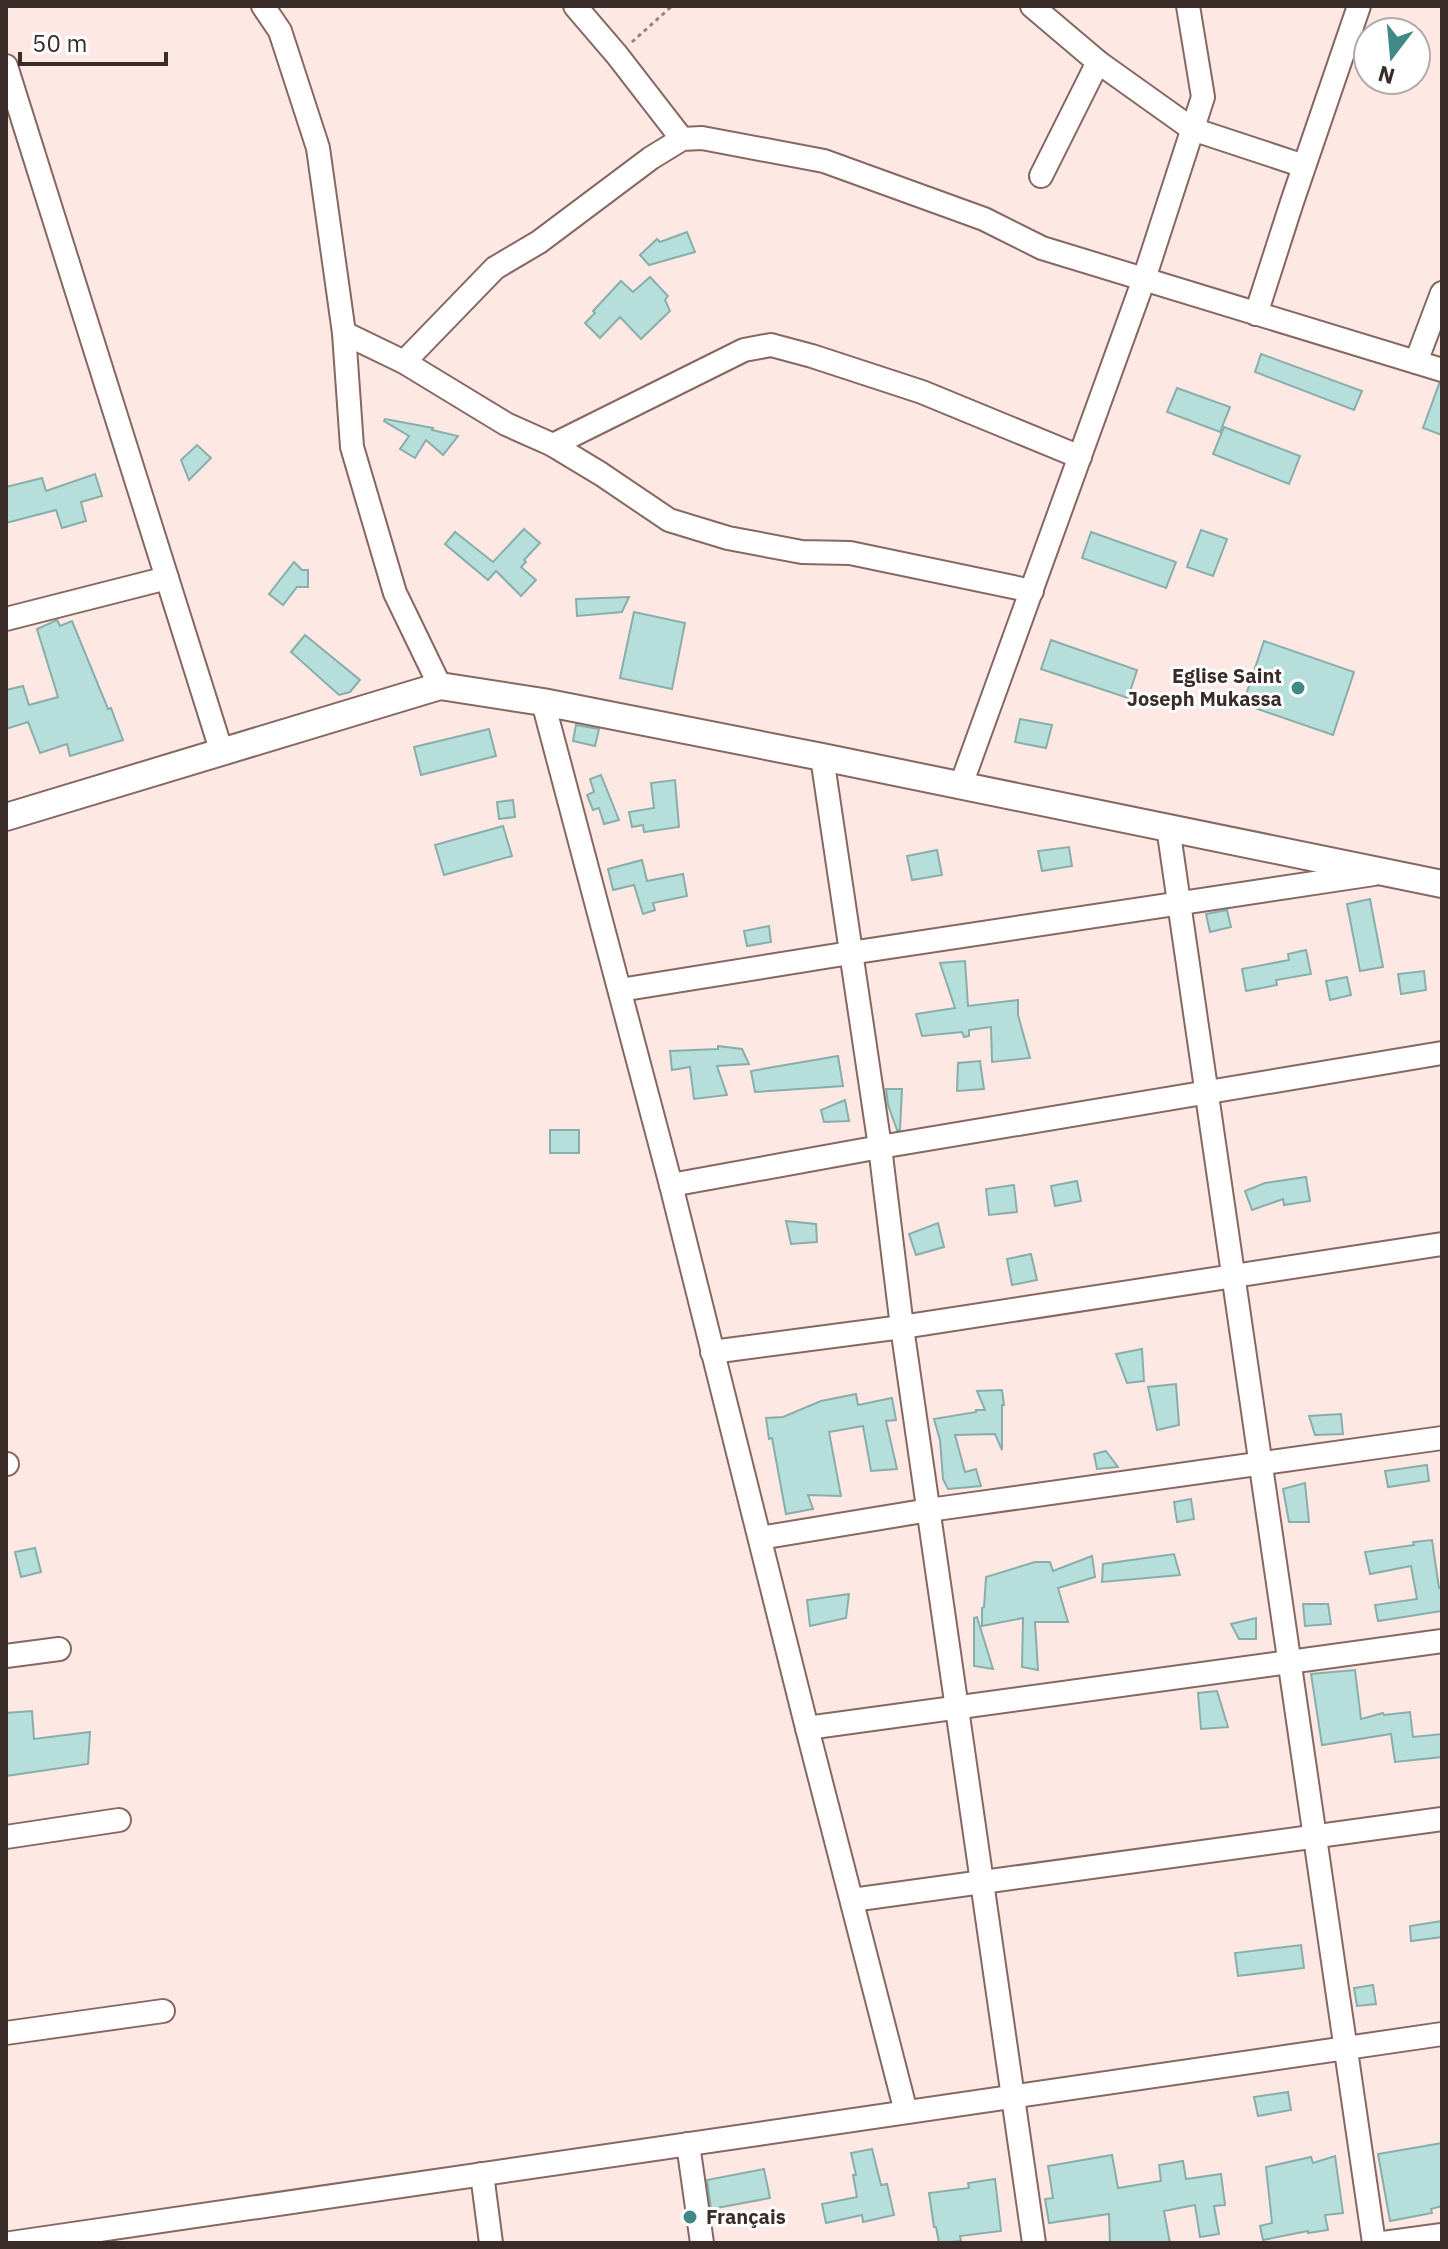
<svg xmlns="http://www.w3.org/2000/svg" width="1448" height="2249" font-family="'IBM Plex Sans',sans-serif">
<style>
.building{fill:#b6dedb;stroke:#88aeac;stroke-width:2}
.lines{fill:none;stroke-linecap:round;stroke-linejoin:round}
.minor-casing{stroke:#866761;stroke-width:26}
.tertiary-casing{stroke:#866761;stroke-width:30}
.path{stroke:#968481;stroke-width:3;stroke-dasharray:4 4;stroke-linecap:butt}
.minor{stroke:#fff;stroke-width:22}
.tertiary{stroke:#fff;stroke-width:26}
.poi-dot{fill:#418986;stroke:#fff;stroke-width:3}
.labels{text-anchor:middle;stroke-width:6;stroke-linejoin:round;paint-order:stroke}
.poi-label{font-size:20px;font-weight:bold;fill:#3a2c29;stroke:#fff;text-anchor:end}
</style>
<rect width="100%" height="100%" fill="#fee8e4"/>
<g class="building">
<path d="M687 232 695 252 649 265 640 255 657 239 660 242Z"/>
<path d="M650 277 668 296 665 300 670 311 641 339 620 317 600 338 585 323 595 313 593 311 621 281 633 292Z"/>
<path d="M1261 354 1362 391 1354 410 1255 372Z"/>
<path d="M1439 384H1442V435L1423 428Z"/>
<path d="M1177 388 1230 407 1220 432 1167 412Z"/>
<path d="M385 419 433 428 432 430 458 436 443 455 426 440 415 458 400 449 409 436 384 421Z"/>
<path d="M1224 427 1300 456 1289 484 1213 454Z"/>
<path d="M197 445 211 458 189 480 181 460Z"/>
<path d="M95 474 102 496 81 502 86 521 62 528 56 510 6 523V487L42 478 46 491Z"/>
<path d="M524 529 540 543 524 560 526 562 521 567 536 580 521 596 496 571 488 580 445 544 455 532 493 562Z"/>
<path d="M1201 530 1227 539 1213 576 1187 567Z"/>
<path d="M1091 532 1176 562 1166 588 1082 558Z"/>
<path d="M294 562 302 570H308V587H297L283 605 269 594Z"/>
<path d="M629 597 622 612 577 616 576 599Z"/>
<path d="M634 612 685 623 672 689 620 678Z"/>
<path d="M57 620 60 626 72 621 108 709 111 708 123 740 70 756 67 744 40 753 28 722 6 729V690L23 686 29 705 58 697 37 629Z"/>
<path d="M305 635 360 680 350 692 339 695 291 652Z"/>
<path d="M1051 640 1137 670 1128 698 1041 669Z"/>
<path d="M1264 641 1354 672 1333 735 1243 704Z"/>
<path d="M1020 719 1052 725 1046 748 1015 742Z"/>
<path d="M576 725 599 729 595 746 573 741Z"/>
<path d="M489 729 496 756 421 775 414 747Z"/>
<path d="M601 775 619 820 604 824 599 808 593 810 587 795 594 792 590 779Z"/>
<path d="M675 780 679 827 644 832 643 825 632 827 629 812 654 808 651 783Z"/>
<path d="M513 800 515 817 499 819 497 802Z"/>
<path d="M503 826 512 856 444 875 435 845Z"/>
<path d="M1069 847 1072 866 1042 871 1038 851Z"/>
<path d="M937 850 942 875 912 880 907 856Z"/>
<path d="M642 860 647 881 683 874 687 896 653 903 655 910 643 914 634 885 613 890 608 869Z"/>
<path d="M1370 899 1383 967 1360 971 1347 904Z"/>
<path d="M1227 910 1231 927 1210 932 1206 914Z"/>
<path d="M769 926 771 942 747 946 744 931Z"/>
<path d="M1306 950 1311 974 1276 980 1277 985 1246 991 1242 969 1289 960 1288 954Z"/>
<path d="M965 961 968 1006 1018 1000V1015L1030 1058 992 1062 991 1027 969 1030V1036L964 1037 962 1032 922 1036 916 1014 955 1008 940 963Z"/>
<path d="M1424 971 1426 990 1401 994 1398 974Z"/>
<path d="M1347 977 1351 995 1330 1000 1326 981Z"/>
<path d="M718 1046 742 1049 749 1064 717 1066 727 1095 694 1099 690 1067 672 1070 670 1051 718 1049Z"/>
<path d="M838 1056 843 1086 755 1092 751 1071Z"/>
<path d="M980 1061 984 1089 957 1091 958 1063Z"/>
<path d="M886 1089H902L900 1130H897L888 1105Z"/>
<path d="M845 1100 849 1121 824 1122 821 1110Z"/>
<rect x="550" y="1130" width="29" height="23"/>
<path d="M1306 1177 1310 1201 1284 1205 1283 1199 1252 1210 1245 1191 1265 1183Z"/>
<path d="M1077 1181 1081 1201 1055 1206 1051 1186Z"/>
<path d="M1014 1185 1017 1212 989 1215 986 1189Z"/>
<path d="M786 1221 816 1224 817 1242 791 1244Z"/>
<path d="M938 1223 944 1247 916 1255 909 1234Z"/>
<path d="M1031 1254 1037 1280 1012 1285 1007 1259Z"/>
<path d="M1142 1349 1144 1381 1127 1383 1116 1354Z"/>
<path d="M1176 1384 1179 1425 1157 1430 1148 1387Z"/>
<path d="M1002 1390 1004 1405H1002V1450L995 1434 955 1435 965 1472 976 1469 981 1486 948 1489 943 1479 940 1440 934 1419 976 1412V1410H985L977 1391Z"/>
<path d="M856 1394 858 1405 892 1398 896 1420 886 1421 897 1469 871 1471 863 1426 829 1432 841 1496 808 1495 813 1509 786 1514 772 1438 769 1439 766 1418 783 1417 821 1401Z"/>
<path d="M1341 1414 1343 1434 1315 1435 1309 1416Z"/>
<path d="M1106 1451 1118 1467 1097 1469 1094 1454Z"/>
<path d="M1427 1465 1429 1481 1388 1487 1385 1471Z"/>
<path d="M1305 1483 1309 1522H1289L1283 1489Z"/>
<path d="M1191 1499 1194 1519 1177 1522 1174 1502Z"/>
<path d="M1432 1540 1439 1588 1442 1587V1611L1378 1621 1375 1605 1417 1599 1411 1566 1370 1574 1365 1552 1414 1545 1413 1542Z"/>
<path d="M35 1548 41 1572 21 1577 15 1552Z"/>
<path d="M1174 1554 1180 1575 1102 1582 1103 1564Z"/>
<path d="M1092 1556 1095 1577 1058 1588 1068 1622H1035L1038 1670 1022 1667 1023 1618 982 1626V1608L984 1607 986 1577 1035 1562H1050L1053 1571Z"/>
<path d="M849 1594 846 1618 810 1626 807 1600Z"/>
<path d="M1303 1604H1328L1331 1624 1305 1626Z"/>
<path d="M977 1617 993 1669 974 1666V1618Z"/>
<path d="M1256 1618V1639H1239L1231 1624Z"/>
<path d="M1355 1670 1361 1719 1383 1713 1384 1715 1410 1712 1413 1737 1442 1734V1757L1395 1762 1391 1734 1322 1745 1311 1674Z"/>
<path d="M1217 1691 1228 1727 1201 1729 1198 1693Z"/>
<path d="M32 1711 34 1739 90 1732 88 1764 6 1776V1713Z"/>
<path d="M1442 1921V1937L1411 1941 1410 1926Z"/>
<path d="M1301 1945 1304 1968 1238 1976 1235 1953Z"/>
<path d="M1373 1985 1376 2004 1357 2006 1354 1988Z"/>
<path d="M1288 2092 1291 2110 1258 2116 1254 2097Z"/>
<path d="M1442 2143V2206L1431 2209 1432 2213 1390 2221 1378 2154Z"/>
<path d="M872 2149 881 2185 887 2184 894 2215 863 2222 862 2215 826 2223 822 2204 857 2197 853 2175H856L851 2153Z"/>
<path d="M1112 2155 1118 2188 1161 2181 1159 2165 1183 2161 1186 2179 1221 2174 1225 2205 1214 2206 1219 2234 1200 2237 1195 2205 1164 2211 1170 2243H1110L1109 2214 1049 2223 1045 2199 1053 2198 1048 2166Z"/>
<path d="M1335 2156 1343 2213 1325 2215 1328 2230 1308 2233V2231L1263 2240 1260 2226 1272 2223 1266 2167 1311 2157 1313 2163Z"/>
<path d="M764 2169 770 2198 711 2209 707 2180Z"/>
<path d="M995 2179 1001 2231 960 2236 961 2241 939 2243 936 2227H934L929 2193 969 2188 968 2183Z"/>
</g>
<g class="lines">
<defs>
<g id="minor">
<path d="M263 6 280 31 318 148 344 333 352 447 395 593 440 686"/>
<path d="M575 6 617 55 682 139"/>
<path d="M1032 6 1098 62 1192 129 1304 166"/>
<path d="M6 66 222 753"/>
<path d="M1041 176 1098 62"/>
<path d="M1256 314 1292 202 1359 6"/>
<path d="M344 333 404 362 506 424 553 445 601 474 669 520 728 538 802 552 850 553 1032 591"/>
<path d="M404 362 495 268 539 242 651 158 682 139 702 138 824 161 984 219 1042 248 1442 370"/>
<path d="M1416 362 1442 293"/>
<path d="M553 445 744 350 771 345 812 356 922 392 1080 457"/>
<path d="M6 619 167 578"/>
<path d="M543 702 671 1185 807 1728 906 2112"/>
<path d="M822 757 880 1147 902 1327 1034 2243"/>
<path d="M961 785 1144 279 1203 97 1188 6"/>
<path d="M1168 827 1374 2243"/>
<path d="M620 990 850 953 1374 874"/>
<path d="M671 1185 880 1147 1442 1053"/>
<path d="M712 1352 902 1327 1442 1244"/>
<path d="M6 1464H7"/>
<path d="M760 1538 929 1510 1442 1438"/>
<path d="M6 1656 59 1649"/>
<path d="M807 1728 1442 1641"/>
<path d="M6 1837 119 1820"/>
<path d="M852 1900 1442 1819"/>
<path d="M6 2033 163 2011"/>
<path d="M688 2144 702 2243"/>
<path d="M482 2174 491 2243"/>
<path d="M11 2243 1442 2034"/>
<path d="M1383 2243 1442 2235"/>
</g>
<path id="tertiary" d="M6 817 440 686 543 702 822 757 1442 884"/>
</defs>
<use href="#minor" class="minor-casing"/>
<use href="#tertiary" class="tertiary-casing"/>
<path class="path" d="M632 42 672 6"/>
<use href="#minor" class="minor"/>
<use href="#tertiary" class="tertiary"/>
</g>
<g class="poi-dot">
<circle cx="1298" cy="688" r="8"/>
<circle cx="690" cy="2217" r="8"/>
</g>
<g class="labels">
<g class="poi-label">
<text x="1282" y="683">Eglise Saint<tspan x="1282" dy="23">Joseph Mukassa</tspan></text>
<text x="706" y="2224" text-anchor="start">Français</text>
</g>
</g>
<rect width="1448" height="2249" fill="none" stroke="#3a2c29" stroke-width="16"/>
<g transform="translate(1392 56) rotate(196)"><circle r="38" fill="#ffffff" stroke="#b0aba9" stroke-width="2"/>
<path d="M0-6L14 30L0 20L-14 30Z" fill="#418986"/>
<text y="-12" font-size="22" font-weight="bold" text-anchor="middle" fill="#3a2c29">N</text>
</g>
<path d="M20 52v12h146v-12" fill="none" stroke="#3a2c29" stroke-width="4"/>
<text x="32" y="52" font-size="24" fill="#3a2c29" stroke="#ffffff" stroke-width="6" paint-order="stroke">50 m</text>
</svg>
